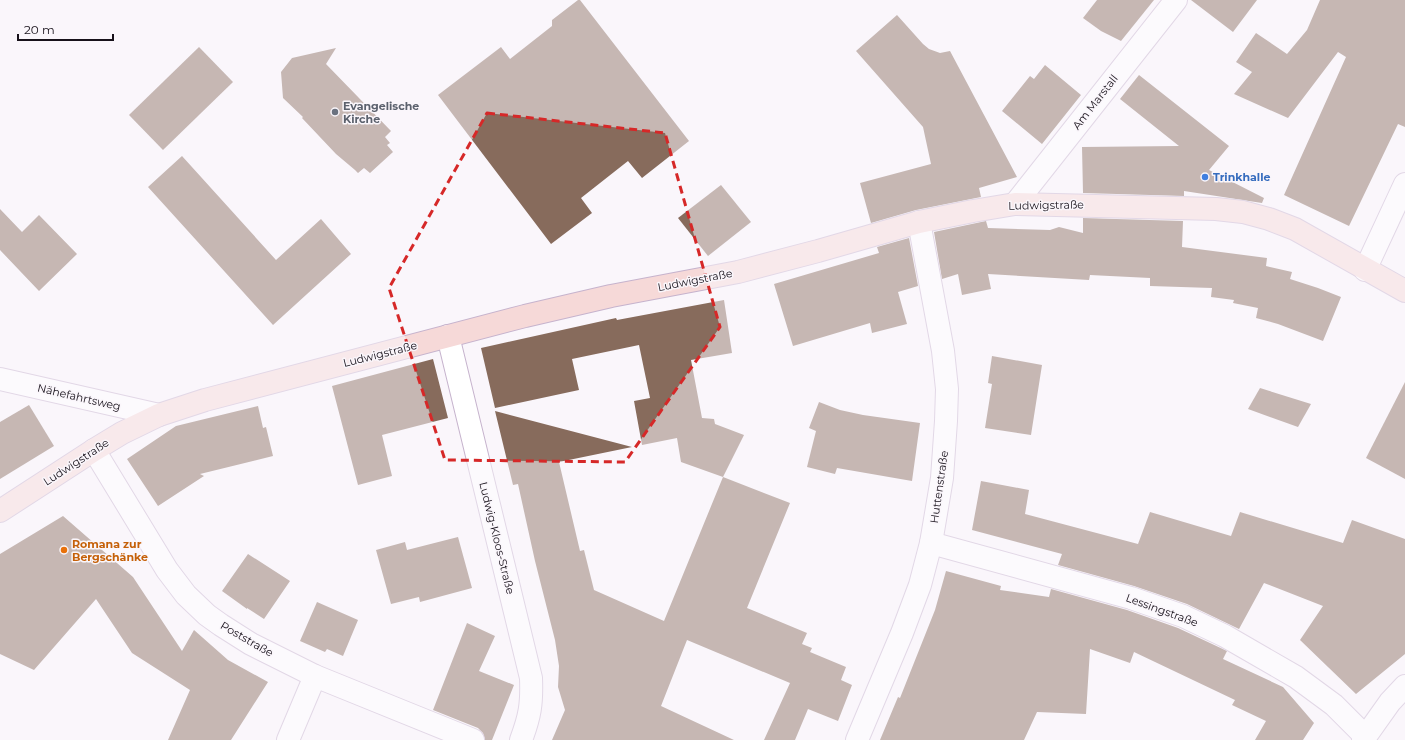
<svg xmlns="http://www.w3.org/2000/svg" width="1405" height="740" font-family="Montserrat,sans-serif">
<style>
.building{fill:#876b5c}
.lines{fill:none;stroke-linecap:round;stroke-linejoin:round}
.street-casing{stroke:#c6b3cd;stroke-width:24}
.secondary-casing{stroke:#c6b3cd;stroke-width:24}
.street{stroke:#fff;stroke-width:22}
.secondary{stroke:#f6d9d8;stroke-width:22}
.marked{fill:none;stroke:#d62828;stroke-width:3;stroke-dasharray:8 5;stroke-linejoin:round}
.worship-dot{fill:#6b7280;stroke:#faf6fb;stroke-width:1.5}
.shop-dot{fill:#3f7fe0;stroke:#faf6fb;stroke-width:1.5}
.food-dot{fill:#e8710a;stroke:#faf6fb;stroke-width:1.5}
.labels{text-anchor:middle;stroke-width:3;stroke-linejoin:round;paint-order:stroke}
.street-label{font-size:11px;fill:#17111a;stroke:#faf6fb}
.worship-label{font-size:11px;font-weight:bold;fill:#5b616d;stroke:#faf6fb;text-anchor:start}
.shop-label{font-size:11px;font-weight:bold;fill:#366cbe;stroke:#faf6fb;text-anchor:start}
.food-label{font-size:11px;font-weight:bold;fill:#c56008;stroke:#faf6fb;text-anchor:start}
</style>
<rect width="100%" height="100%" fill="#faf6fb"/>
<g class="building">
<path d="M578 0H580L689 141 642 178 628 161 581 198 592 213 551 244 438 95 501 47 510 59 552 26V20Z"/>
<path d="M1097 0H1154L1121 41 1101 31 1083 18Z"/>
<path d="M1191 0H1257L1233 32Z"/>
<path d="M1320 0H1405V127L1398 124 1349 226 1284 195 1346 57 1338 52 1288 118 1234 94 1252 72 1236 62 1256 33 1287 54 1307 30Z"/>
<path d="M897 15 923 44 929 49 940 53 950 51 1017 177 979 188 981 197 916 210 871 223 860 183 931 164 923 127 856 51Z"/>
<path d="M199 47 233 82 163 150 129 115Z"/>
<path d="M336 48 326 64 391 131 385 137 390 143 387 145 393 152 370 173 364 168 358 173 355 170 336 154 302 118 303 117 283 98 281 72 292 58Z"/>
<path d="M1045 65 1081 95 1042 144 1002 111 1030 76 1034 79Z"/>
<path d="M1139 75 1229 146 1209 170 1264 198 1262 203 1184 191V196L1083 193 1082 147 1179 146 1120 99Z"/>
<path d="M182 156 276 260 321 219 351 254 273 325 148 187Z"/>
<path d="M721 185 751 222 708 256 678 218Z"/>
<path d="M0 209 22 232 39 215 77 254 39 291 0 250Z"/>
<path d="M1083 218 1183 221 1182 247 1267 258 1266 266 1292 272 1290 279 1318 288 1341 297 1323 341 1278 324 1256 318 1258 308 1233 303 1234 300 1211 297 1212 288 1150 286V278L1090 275 1089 280 988 274 991 289 962 295 958 274 942 279 934 232 986 221 988 228 1050 230 1059 227 1083 233Z"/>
<path d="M909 238 918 286 898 292 907 324 872 333 870 323 793 346 774 284 879 253 877 247Z"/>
<path d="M724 300 732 353 691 360 702 418 714 419 715 424 744 435 723 477 681 462 677 438 642 445 634 401 650 398 639 345 572 359 579 390 495 408 481 348 616 318 617 320Z"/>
<path d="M992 356 1042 365 1031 435 985 428 992 384 988 383Z"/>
<path d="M433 359 448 418 382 435 392 476 358 485 332 386Z"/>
<path d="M1405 382V479L1366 458Z"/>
<path d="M1260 388 1311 404 1298 427 1248 409Z"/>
<path d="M819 402 840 410 863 415 920 423 912 481 837 468 835 474 807 467 816 431 809 428Z"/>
<path d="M29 405 54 446 0 479V422Z"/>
<path d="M258 406 263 428 266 427 273 456 200 474 204 476 158 506 127 459 176 426Z"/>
<path d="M495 411 632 447 559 462 580 551 584 550 594 590 664 621 723 477 790 503 747 608 807 633 802 644 812 648 810 652 846 667 841 680 852 685 838 721 808 709 795 740H764L790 683 687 640 661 706 734 740H552L565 710 558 687 559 666 555 640 535 561 518 484 513 485Z"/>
<path d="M981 481 1029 490 1025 514 1138 544 1150 512 1231 536 1240 512 1343 543 1352 520 1405 539V654L1356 694 1300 640 1323 606 1264 583 1239 629 1187 604 1134 586 1058 565 1062 554 972 530Z"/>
<path d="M63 516 133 577 182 651 194 630 228 660 268 682 231 740H168L190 690 132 653 96 599 34 670 0 654V554Z"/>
<path d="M458 537 472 588 420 602 419 597 391 604 376 550 405 542 407 550Z"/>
<path d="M248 554 290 581 264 619 247 608V609L222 591Z"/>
<path d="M946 571 1001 586 1000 590 1049 597 1051 589 1127 610 1178 628 1227 651 1223 659 1283 687 1314 723 1303 740H1255L1266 721 1232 705 1235 700 1134 652 1130 663 1090 649 1086 714 1037 712 1024 740H880L898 697 900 698 935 610Z"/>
<path d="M317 602 358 620 343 656 327 649 325 652 300 641Z"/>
<path d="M467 623 495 636 479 671 514 685 492 740H485L483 733 478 728 433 710Z"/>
</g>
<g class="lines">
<defs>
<g id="street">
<path d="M1015 204 1176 0"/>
<path d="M1365 270 1405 184"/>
<path d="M448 336 531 678C532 704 530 716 521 740"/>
<path d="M0 379 159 415"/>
<path d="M94 450 167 570 186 595 207 615 221 625 251 644 315 676 473 740"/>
<path d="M931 543 1131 598 1183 616 1225 636 1296 677 1334 705 1365 736"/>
<path d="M288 740 315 676"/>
<path d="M857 740 902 633 920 585 931 543 942 478 946 421 947 389 943 351 919 222"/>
<path d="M1363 740 1390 702 1405 686"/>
</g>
<path id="secondary" d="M0 511 94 450 122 433 159 415 205 400 525 316 611 296 738 272 818 251 919 222 973 211 1015 204 1216 209 1243 212 1269 219 1295 229 1405 291"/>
</defs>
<use href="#street" class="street-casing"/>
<use href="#secondary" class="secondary-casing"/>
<use href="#street" class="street"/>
<use href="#secondary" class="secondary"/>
</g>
<path d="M0 0H1405V740H0ZM487 113 665 133 720 327 625 462 445 460 389 288Z" fill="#faf6fb" fill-opacity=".55" fill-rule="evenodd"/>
<path class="marked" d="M487 113 665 133 720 327 625 462 445 460 389 288Z"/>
<circle class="worship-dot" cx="335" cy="112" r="4"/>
<circle class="shop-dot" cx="1205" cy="177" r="4"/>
<circle class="food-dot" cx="64" cy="550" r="4"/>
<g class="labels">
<g class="street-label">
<text transform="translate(1095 102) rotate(-52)" y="4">Am Marstall</text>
<text transform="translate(1046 205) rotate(-1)" y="4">Ludwigstraße</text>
<text transform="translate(695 280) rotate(-11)" y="4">Ludwigstraße</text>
<text transform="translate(380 354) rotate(-14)" y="4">Ludwigstraße</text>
<text transform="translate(79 397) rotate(13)" y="4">Nähefahrtsweg</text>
<text transform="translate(76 462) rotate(-33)" y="4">Ludwigstraße</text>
<text transform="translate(939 487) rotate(-82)" y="4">Huttenstraße</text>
<text transform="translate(497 538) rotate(76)" y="4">Ludwig-Kloos-Straße</text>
<text transform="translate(1162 610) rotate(20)" y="4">Lessingstraße</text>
<text transform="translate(247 639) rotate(30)" y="4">Poststraße</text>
</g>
<g class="worship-label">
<text x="343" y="110">Evangelische<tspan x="343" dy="13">Kirche</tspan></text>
</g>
<g class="shop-label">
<text x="1213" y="181">Trinkhalle</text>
</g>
<g class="food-label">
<text x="72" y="548">Romana zur<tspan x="72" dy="13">Bergschänke</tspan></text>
</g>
</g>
<path d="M18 34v6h95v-6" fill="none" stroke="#17111a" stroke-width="2"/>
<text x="24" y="34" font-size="12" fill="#17111a" stroke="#faf6fb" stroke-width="3" paint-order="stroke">20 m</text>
</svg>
